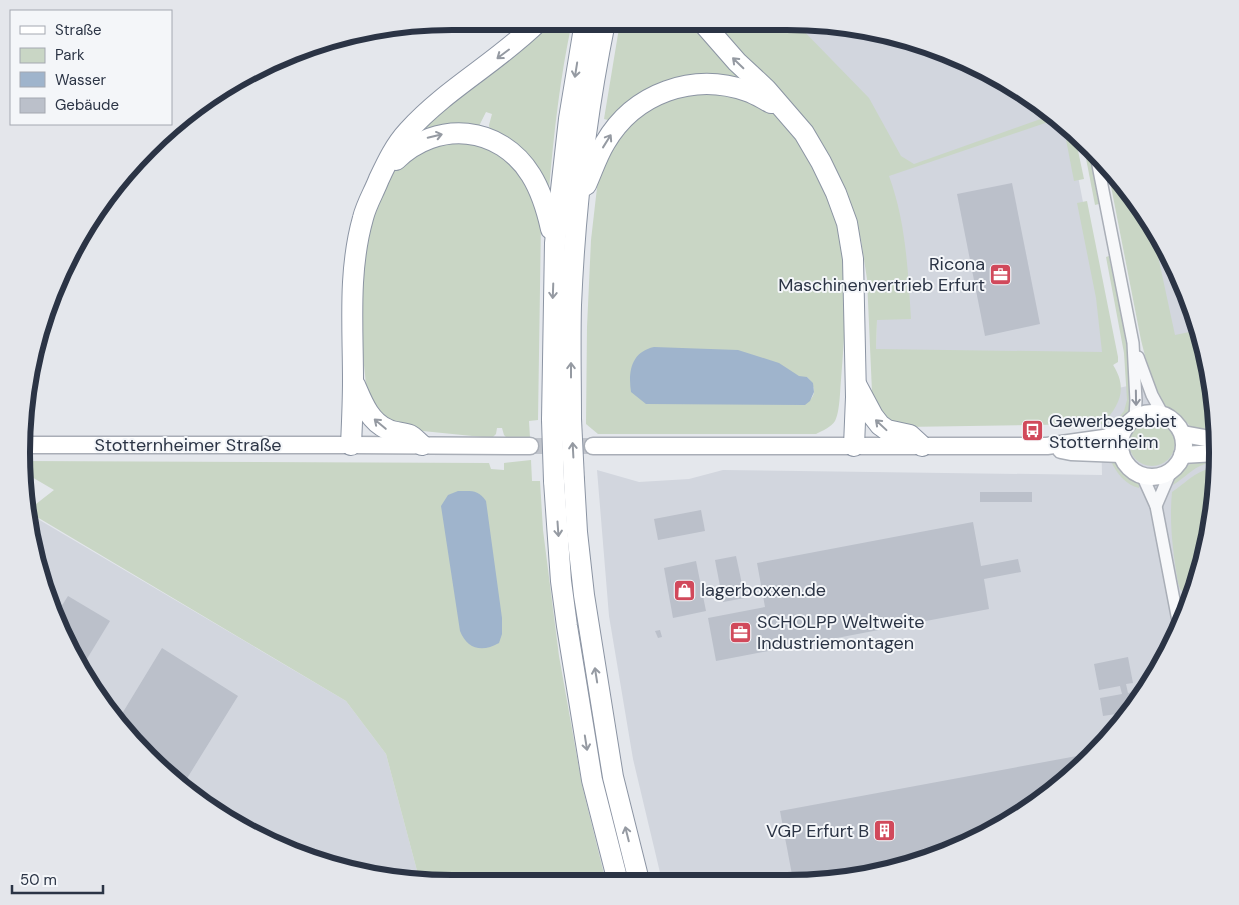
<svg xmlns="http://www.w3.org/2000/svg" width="1239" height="905" font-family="'DM Sans',sans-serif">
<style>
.built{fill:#d2d6de}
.green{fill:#c9d6c5;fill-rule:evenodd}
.water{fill:#9fb4cc}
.building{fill:#bbc0ca}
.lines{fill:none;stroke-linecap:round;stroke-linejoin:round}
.secondary-tunnel{stroke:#bfc3cb;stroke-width:16;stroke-dasharray:16 8;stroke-linecap:butt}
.street-casing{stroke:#a9aeb7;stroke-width:14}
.secondary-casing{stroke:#a9aeb7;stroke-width:19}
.highway-casing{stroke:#8b94a3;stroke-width:22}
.street{stroke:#f7f8fa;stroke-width:11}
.secondary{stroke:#fff;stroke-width:16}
.highway{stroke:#fff;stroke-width:20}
.highway-bridge-casing{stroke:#8b94a3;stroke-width:22;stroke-linecap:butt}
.highway-bridge{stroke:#fff;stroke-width:20}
.oneway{stroke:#959aa2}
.oneway2{stroke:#9196a0}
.labels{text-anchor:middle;stroke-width:4;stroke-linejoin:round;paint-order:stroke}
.poi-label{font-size:18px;fill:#2b3445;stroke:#f4f6f9;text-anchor:start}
.street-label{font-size:18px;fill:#2b3445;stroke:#f4f6f9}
.rim{fill:none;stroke:#2b3445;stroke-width:6}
</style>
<rect width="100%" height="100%" fill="#e4e7ec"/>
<g class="built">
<path d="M723 22H814L898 36 1026 94 1070 135 1113 357 1114 389 1168 377 1133 196 1173 262 1203 341 1217 424 1211 475 1214 509 1195 591 1160 668 1111 737 1049 794 952 851 843 880 662 881 633 759 609 616 597 470 639 482 689 479 723 470 1102 475 1101 421 876 349 877 315 874 265 837 153Z"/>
<path d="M26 512 346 701 386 754 420 882 314 861 237 826 168 777 111 715 54 618Z"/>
</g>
<g class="green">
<path d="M546 21 572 22C560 77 554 133 549 189L490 131 489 125 492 114 486 112 479 126 474 128 411 140 419 125Z"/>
<path d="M620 22H694L752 84 715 76 612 121 604 119Z"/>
<path d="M711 22H795L869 98 901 156 914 164 1049 116 1054 120 889 176C906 222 908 271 911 319L877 320 876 349 1102 352 1096 298 1077 203 1087 201 1118 357V362L1113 365C1128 388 1120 406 1102 424L903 427 882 416 872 392 867 279 861 240 847 192 828 153 800 113Z"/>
<path d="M714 89C728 94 752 99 764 106 774 112 783 121 789 130 811 155 827 189 836 221 850 271 845 328 841 380 840 390 840 412 835 421 831 427 822 431 816 434H598L586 424 587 327 591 240 598 179 609 147 649 105ZM807 377C820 390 814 405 795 404Z"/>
<path d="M1064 129 1076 141 1084 179 1074 181Z"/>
<path d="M447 139 492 145 522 171 541 222 538 420 529 421 530 438H507L504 435 502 428H497L496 434 492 438 403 429 380 417 367 394 360 327 364 244 376 202 391 174 405 159Z"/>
<path d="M1084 148 1089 153 1099 204 1095 205Z"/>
<path d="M1108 171 1128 190 1152 228 1175 335 1199 330 1203 341 1217 424 1216 435 1190 426 1178 413 1168 408 1162 402 1148 368 1141 340Z"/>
<path d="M1109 256C1117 297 1127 336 1130 377 1131 387 1133 402 1130 412 1127 421 1119 425 1110 429L1124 411 1127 400 1124 353 1106 257Z"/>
<circle cx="1152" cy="443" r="23"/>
<path d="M1216 458V462C1196 463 1188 476 1173 485 1177 465 1198 460 1216 458Z"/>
<path d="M531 460 532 481H540L543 530 559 656 582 785 606 882H420L386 754 346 701 27 511 54 490 25 473V461L489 463 491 469 504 470V463Z"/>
<path d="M1111 461C1122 464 1140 474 1139 488 1126 485 1116 473 1111 461Z"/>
<path d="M1215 468 1214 509 1195 591 1185 594 1180 589 1178 583C1173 552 1169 523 1172 492 1186 483 1197 469 1215 468Z"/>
</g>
<g class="water">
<path d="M654 347 738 350 779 363 799 376 807 377 813 383 814 392 810 401 805 405 646 404 631 392C628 372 631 352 654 347Z"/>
<path d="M458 491C471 491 478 489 486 501L502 618V634L499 643C482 653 467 649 460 631L441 506 448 495Z"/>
</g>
<g class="building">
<path d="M1012 183 1040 324 985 336 957 194Z"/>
<rect x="980" y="492" width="52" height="10"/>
<path d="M701 510 705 531 658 540 654 519Z"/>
<path d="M973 522 981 566 1018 559 1021 572 984 579 989 609 716 661 708 618 765 607 757 563Z"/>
<path d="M736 556 745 598 723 602 715 560Z"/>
<path d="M696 561 706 611 673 618 664 568Z"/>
<path d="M68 596 110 621 82 667 54 618Z"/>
<path d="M660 630 662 637 658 638 655 631Z"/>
<path d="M162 648 238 696 186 780 173 773 170 778 168 777 117 722Z"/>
<path d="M1128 657 1133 683 1126 684 1128 693 1144 690 1129 712 1103 716 1100 698 1122 694 1120 686 1099 690 1094 664Z"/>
<path d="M1093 753 1049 794 952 851 843 880H793L780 811Z"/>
</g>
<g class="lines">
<path class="secondary-tunnel" d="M530 446H593"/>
<defs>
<g id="street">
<path d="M1097 160 1133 343 1136 401 1135 417"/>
<path d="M1138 357 1152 395 1163 415"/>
<path d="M1142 475 1156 506 1179 626"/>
<path d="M1156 506 1171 471"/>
</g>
<g id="secondary">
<circle cx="1152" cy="445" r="32"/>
<path d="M1183 434 1216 440"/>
<path d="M25 445H351L530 446"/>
<path d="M593 446H1047L1104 438 1122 432"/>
<path d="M1061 450 1071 452 1121 454"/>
<path d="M1182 455 1216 453"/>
</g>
<g id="highway">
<path d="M702 22 737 62 766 89 804 133 821 162 836 193 847 223 853 259 856 397 854 446"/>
<path d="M396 160C437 120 500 125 531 175 541 191 547 211 551 229"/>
<path d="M586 185C592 172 597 156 605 143 634 93 693 72 747 91 756 94 763 99 771 103"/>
<path d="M355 385C362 401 369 421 387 429 394 433 403 432 410 435 414 437 418 442 422 445"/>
<path d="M857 386 873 416 880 425 887 430 910 435 922 446"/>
<path d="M571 419C571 381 570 343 571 305 575 210 586 115 605 22"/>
<path d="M552 420 555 243 569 119 585 22"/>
<path d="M351 445C352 423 353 402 353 380 353 326 348 271 363 218 366 205 374 192 379 179 387 162 395 145 408 131 447 88 498 62 539 21"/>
<path d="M574 480 577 532 584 595 613 777 639 881"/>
<path d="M554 481 561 581 567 626 592 780 618 882"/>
</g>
</defs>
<use href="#street" class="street-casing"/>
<use href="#secondary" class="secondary-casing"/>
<use href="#highway" class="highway-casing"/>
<use href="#street" class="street"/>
<use href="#secondary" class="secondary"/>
<use href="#highway" class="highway"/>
<defs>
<g id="highway-bridge">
<path d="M571 419 574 480"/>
<path d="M552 420 554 481"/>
</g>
</defs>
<use href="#highway-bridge" class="highway-bridge-casing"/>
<use href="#highway-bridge" class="highway-bridge"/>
</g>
<defs><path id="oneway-shaft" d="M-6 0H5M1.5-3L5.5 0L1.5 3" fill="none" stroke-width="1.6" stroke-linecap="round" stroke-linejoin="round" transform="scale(1.25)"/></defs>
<g class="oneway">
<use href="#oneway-shaft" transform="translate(503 54) rotate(143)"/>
<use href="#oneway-shaft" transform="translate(738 63) rotate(-136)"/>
<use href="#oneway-shaft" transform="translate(576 70) rotate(99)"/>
<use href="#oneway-shaft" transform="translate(435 136) rotate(-13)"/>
<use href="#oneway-shaft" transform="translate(607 141) rotate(-58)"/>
<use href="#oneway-shaft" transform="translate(553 291) rotate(92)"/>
<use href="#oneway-shaft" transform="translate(571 370) rotate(-90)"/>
<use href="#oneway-shaft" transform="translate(380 424) rotate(-140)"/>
<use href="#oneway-shaft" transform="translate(881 425) rotate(-137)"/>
<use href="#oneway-shaft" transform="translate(573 450) rotate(-93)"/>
<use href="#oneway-shaft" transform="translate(558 529) rotate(86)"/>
<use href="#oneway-shaft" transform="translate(596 675) rotate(-99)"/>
<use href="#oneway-shaft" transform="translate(586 743) rotate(81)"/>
<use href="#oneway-shaft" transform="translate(627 834) rotate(-104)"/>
</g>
<use class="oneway2" href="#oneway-shaft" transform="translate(1136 398) rotate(89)"/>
<defs>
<symbol id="office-square" viewBox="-11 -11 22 22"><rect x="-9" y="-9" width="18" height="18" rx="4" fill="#d1495b" stroke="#f4f6f9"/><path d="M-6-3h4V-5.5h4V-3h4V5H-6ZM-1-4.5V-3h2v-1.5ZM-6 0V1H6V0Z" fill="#fff"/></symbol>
<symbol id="bus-square" viewBox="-11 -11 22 22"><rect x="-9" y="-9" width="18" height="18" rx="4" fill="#d1495b" stroke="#f4f6f9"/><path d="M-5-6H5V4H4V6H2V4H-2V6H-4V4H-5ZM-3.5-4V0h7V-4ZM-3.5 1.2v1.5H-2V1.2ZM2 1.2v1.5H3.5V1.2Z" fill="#fff"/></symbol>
<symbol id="shop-square" viewBox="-11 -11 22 22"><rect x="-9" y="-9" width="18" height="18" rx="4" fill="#d1495b" stroke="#f4f6f9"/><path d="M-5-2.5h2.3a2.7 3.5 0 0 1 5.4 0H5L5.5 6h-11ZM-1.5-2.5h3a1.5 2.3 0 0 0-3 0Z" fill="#fff"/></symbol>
<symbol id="building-square" viewBox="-11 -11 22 22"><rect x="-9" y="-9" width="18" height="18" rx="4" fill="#d1495b" stroke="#f4f6f9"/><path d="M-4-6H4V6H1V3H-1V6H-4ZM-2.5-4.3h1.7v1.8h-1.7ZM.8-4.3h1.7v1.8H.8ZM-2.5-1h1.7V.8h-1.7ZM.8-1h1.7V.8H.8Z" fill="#fff"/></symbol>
</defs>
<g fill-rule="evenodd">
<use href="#office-square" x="988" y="262" width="25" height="25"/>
<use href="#bus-square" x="1020" y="418" width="25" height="25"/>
<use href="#shop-square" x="672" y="578" width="25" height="25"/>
<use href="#office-square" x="728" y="620" width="25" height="25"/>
<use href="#building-square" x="872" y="818" width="25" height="25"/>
</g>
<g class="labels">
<g class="poi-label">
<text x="985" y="270" text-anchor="end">Ricona<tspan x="985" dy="21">Maschinenvertrieb Erfurt</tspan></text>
<text x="1049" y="427">Gewerbegebiet<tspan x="1049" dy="21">Stotternheim</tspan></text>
<text x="701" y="596">lagerboxxen.de</text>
<text x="757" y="628">SCHOLPP Weltweite<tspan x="757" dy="21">Industriemontagen</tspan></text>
<text x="869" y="837" text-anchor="end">VGP Erfurt B</text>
</g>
<g class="street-label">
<text x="188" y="451">Stotternheimer Straße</text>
</g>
</g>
<path d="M0 0H1239V905H0ZM452 30H787A422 422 0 0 1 1209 452V453A422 422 0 0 1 787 875H452A422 422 0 0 1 30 453V452A422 422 0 0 1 452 30Z" fill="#e4e6eb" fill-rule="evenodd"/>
<path class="rim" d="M452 30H787A422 422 0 0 1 1209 452V453A422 422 0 0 1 787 875H452A422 422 0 0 1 30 453V452A422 422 0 0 1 452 30Z"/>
<rect x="10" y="10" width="162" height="115" fill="#f4f6f9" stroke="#a4a8b1"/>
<rect x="20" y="26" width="25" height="8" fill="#ffffff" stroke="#a4a8b1"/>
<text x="55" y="35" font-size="15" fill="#2b3445">Straße</text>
<rect x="20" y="48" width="25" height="15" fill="#c9d6c5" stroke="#a4a8b1"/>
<text x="55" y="60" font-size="15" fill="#2b3445">Park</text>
<rect x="20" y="72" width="25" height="15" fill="#9fb4cc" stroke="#a4a8b1"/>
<text x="55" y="85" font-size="15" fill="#2b3445">Wasser</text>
<rect x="20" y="98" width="25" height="15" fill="#bbc0ca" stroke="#a4a8b1"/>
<text x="55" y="110" font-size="15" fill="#2b3445">Gebäude</text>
<path d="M12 885v8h91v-8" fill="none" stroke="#2b3445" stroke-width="2.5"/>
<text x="20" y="885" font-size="15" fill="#2b3445" stroke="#f4f6f9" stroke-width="4" paint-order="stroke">50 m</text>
</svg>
